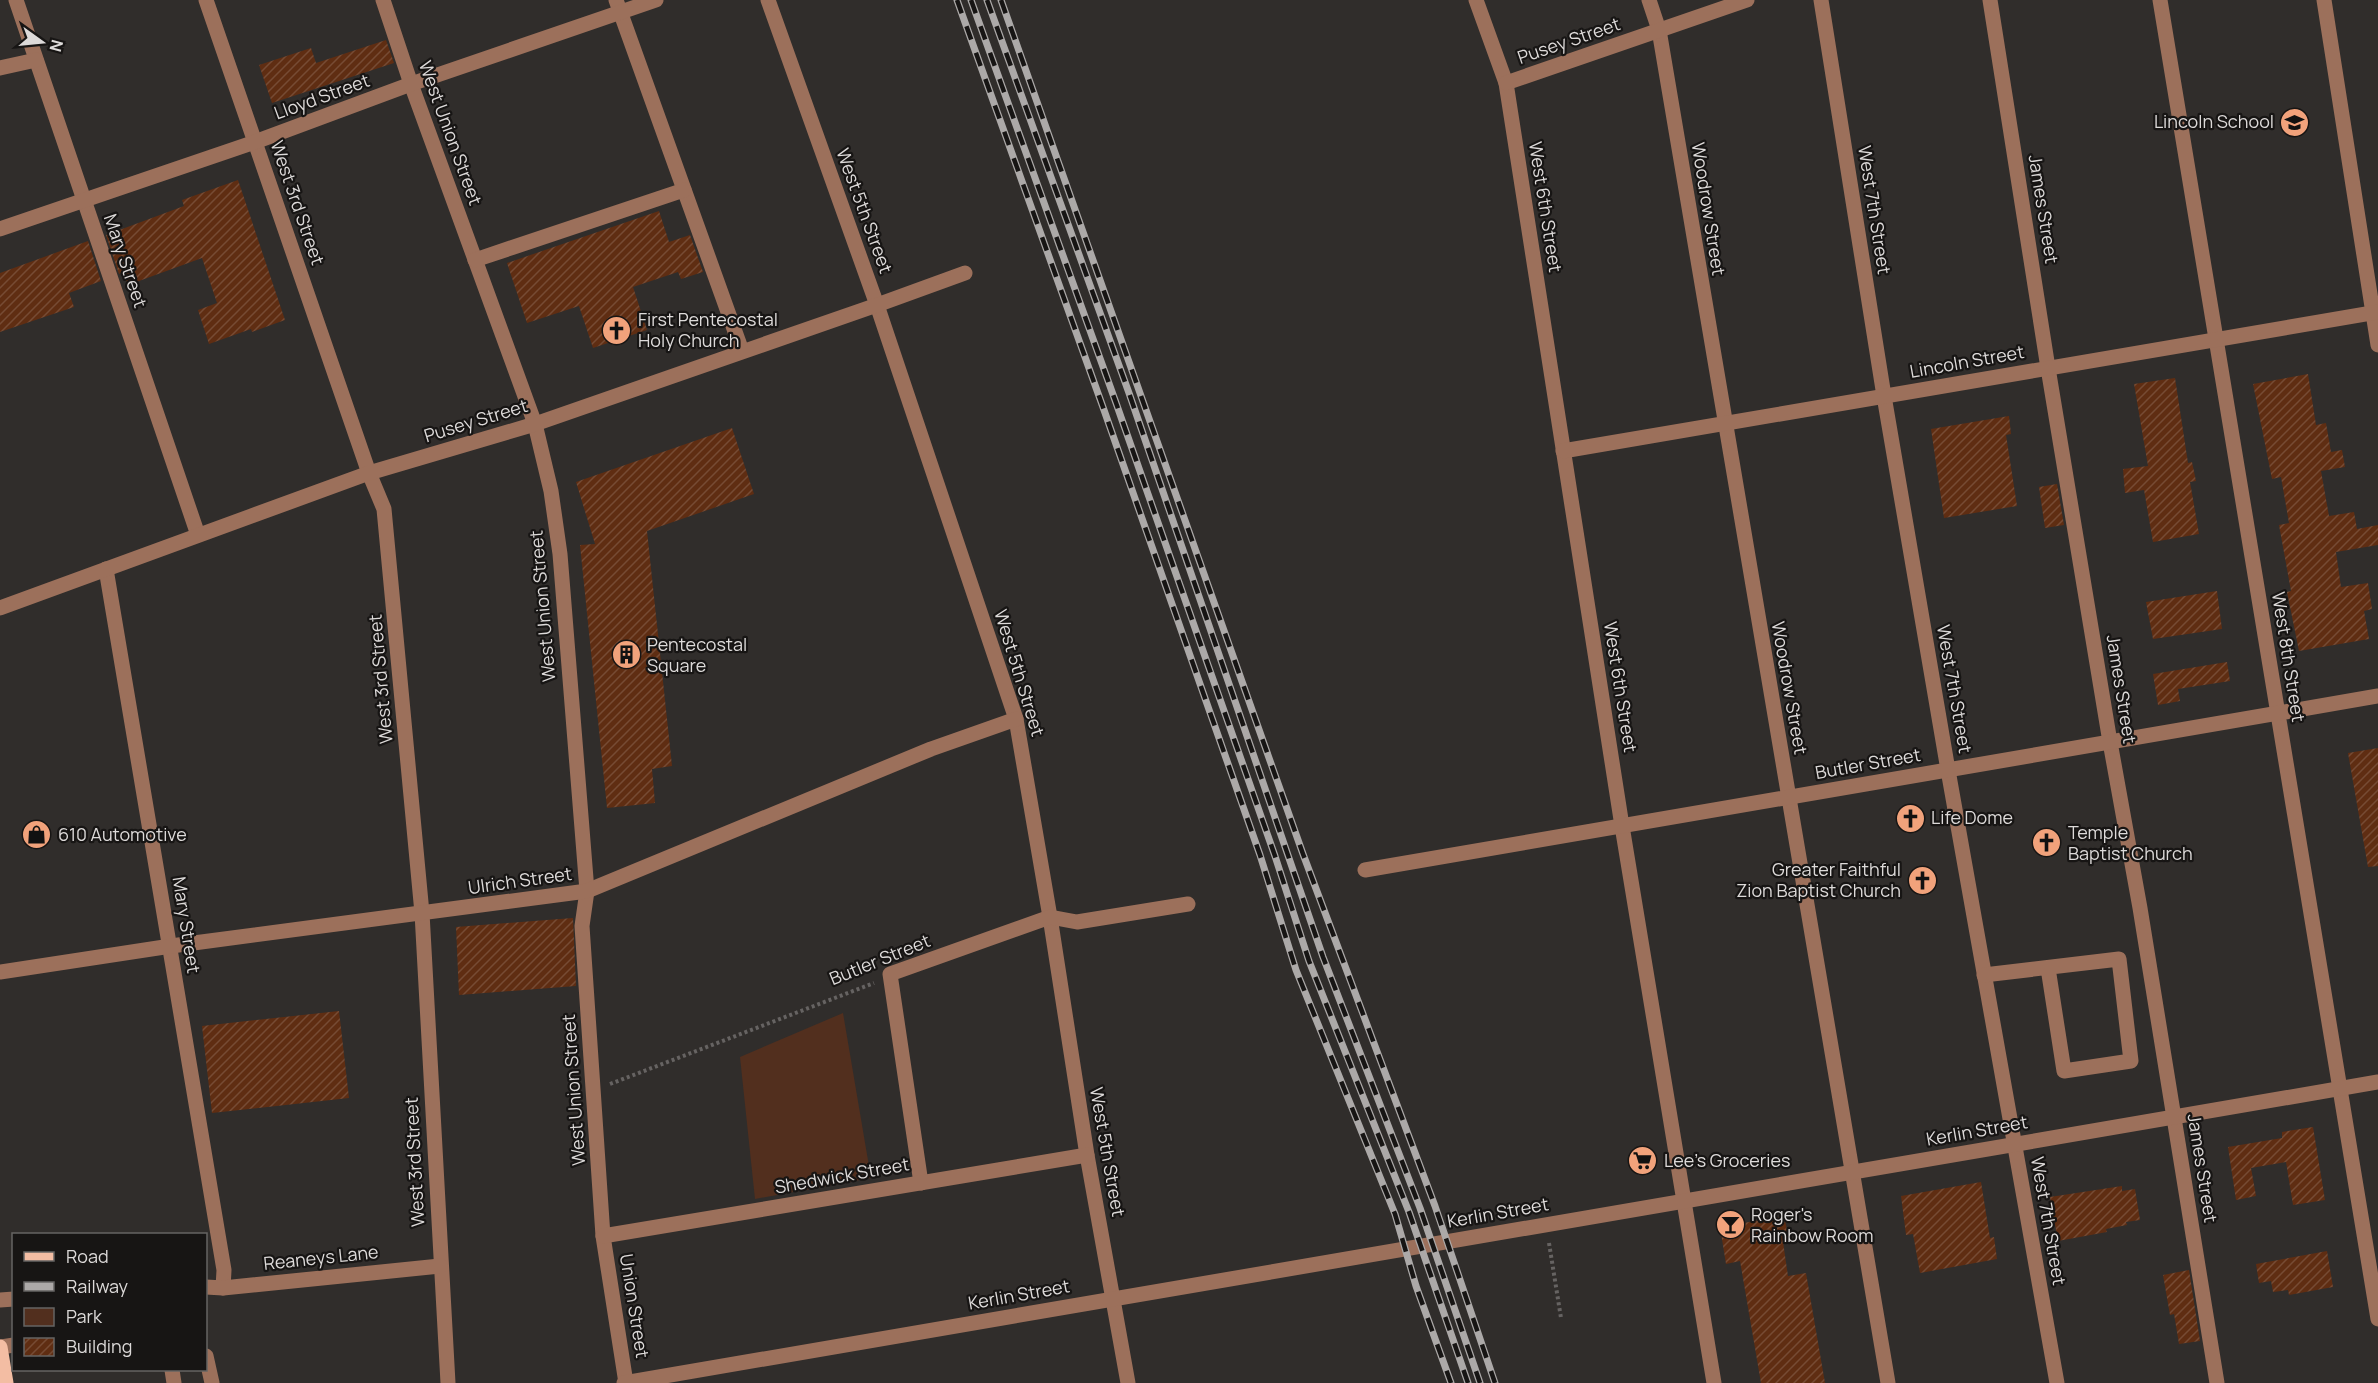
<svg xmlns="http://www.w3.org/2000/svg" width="2378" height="1383" font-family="Manrope,sans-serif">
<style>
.park{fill:#522f1e}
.building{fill:url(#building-hatch)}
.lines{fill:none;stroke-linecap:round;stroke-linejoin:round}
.path{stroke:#666362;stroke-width:4;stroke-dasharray:3 3;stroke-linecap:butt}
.minor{stroke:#9c705b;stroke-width:15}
.major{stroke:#f3bda3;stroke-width:15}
.rail-casing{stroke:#aca9a8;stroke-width:7}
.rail{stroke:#171514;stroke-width:4.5;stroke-dasharray:14;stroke-linecap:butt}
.labels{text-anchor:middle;stroke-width:4.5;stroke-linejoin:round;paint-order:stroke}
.street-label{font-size:18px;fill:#dddad9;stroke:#171514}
.poi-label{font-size:18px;fill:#dddad9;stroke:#171514;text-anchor:start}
</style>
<defs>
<pattern id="building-hatch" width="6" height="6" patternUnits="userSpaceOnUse" patternTransform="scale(1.5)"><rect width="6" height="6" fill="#5f2d12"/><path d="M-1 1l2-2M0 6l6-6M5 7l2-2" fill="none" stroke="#764b34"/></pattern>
</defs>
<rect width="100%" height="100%" fill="#302d2b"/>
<path class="park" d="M843 1013 871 1178 755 1199 740 1057Z"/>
<g class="building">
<path d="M386 40 394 63 272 103 259 65 311 48 316 63Z"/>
<path d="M238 180 285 320 252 332 251 329 209 344 198 310 217 303 202 258 128 285 123 272 119 274 106 235 184 206 182 200Z"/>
<path d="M659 211 669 242 690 235 703 272 681 279 678 272 633 287 647 330 593 348 579 306 527 323 507 263Z"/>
<path d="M88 241 101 281 69 293 74 307 0 332V273Z"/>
<path d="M2308 374 2316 425 2326 423 2331 452 2342 450 2345 467 2321 471 2329 516 2354 512 2357 529 2378 525V545L2336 552 2341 587 2368 583 2372 609 2364 611 2369 639 2299 651 2287 592 2291 591 2279 525 2289 523 2281 477 2272 479 2253 384Z"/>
<path d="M2175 378 2188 463 2192 462 2196 481 2190 482 2199 534 2153 542 2144 490 2125 493 2123 469 2148 466 2134 384Z"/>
<path d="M2009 416 2011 434 2006 435 2017 506 1944 518 1931 429Z"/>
<path d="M732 428 754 494 647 531 672 766 652 769 655 803 607 808 580 545 595 544 576 482Z"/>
<path d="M2057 484 2064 525 2045 528 2039 487Z"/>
<path d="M2217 591 2222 629 2153 639 2146 602Z"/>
<path d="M2227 662 2230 681 2178 689 2180 701 2158 705 2153 674Z"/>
<path d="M2378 748V866L2368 867 2348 753Z"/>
<path d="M573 918 576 986 459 995 456 927Z"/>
<path d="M339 1011 349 1098 212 1113 202 1026Z"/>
<path d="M2313 1127 2325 1200 2293 1205 2286 1162 2251 1168 2256 1196 2236 1200 2228 1147 2282 1138V1132Z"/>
<path d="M1981 1182 1990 1238 1994 1237 1997 1259 1920 1273 1913 1234 1906 1235 1901 1196Z"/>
<path d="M2122 1186V1191L2135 1189 2140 1220 2126 1222 2127 1225 2106 1229 2107 1232 2058 1241 2050 1197Z"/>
<path d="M1784 1216 1788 1234 1782 1235 1788 1276 1806 1273 1825 1383H1761L1740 1261 1726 1264 1720 1227Z"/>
<path d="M2327 1251 2333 1287 2289 1295 2288 1290 2273 1292 2271 1281 2259 1283 2256 1264Z"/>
<path d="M2189 1270 2200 1341 2179 1344 2174 1314 2170 1315 2163 1275Z"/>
</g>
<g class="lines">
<g class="path">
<path d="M610 1084 874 983"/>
<path d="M1549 1243 1561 1318"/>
</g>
<g class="minor">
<path d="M16 0 198 535"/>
<path d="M206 0 369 473 384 509 422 913 448 1383"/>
<path d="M383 0 411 84 535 424 551 491 560 554 587 891 582 926 603 1236 626 1383"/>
<path d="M616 0 742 351"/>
<path d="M768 0 877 305 1016 719 1050 917 1087 1155 1128 1383"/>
<path d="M1476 0 1506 83 1622 826 1714 1383"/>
<path d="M1649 0 1659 30 1888 1383"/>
<path d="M1821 0 1884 396 1948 770 2057 1383"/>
<path d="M1990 0 2048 368 2110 742 2140 908 2217 1383"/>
<path d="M2160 0 2378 1319"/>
<path d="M2324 0 2378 345"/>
<path d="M0 68 36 60"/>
<path d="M1506 83 1747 0"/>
<path d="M0 229 255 142 411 84 656 0"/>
<path d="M475 260 684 190"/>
<path d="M1563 451 2378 312"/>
<path d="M106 569 224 1270 223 1288"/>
<path d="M0 608 369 473 535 424 877 305 965 273"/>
<path d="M1365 870 2378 696"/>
<path d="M0 972 171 946 587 891 931 749 1016 719"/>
<path d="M1984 975 2119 959 2131 1061 2064 1071 2048 968"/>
<path d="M921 1183 890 974 1050 917 1077 922 1188 904"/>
<path d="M603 1236 1087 1155"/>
<path d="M206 1287 223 1288 440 1266"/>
<path d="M0 1300 14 1299"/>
<path d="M0 1347 14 1345"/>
<path d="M206 1356 212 1383"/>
<path d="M172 1370 174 1383"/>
<path d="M624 1383 2378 1082"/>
</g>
<path class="major" d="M0 1347 6 1383"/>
<defs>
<g id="rail">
<path d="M957 0 1104 410 1260 855 1296 970 1395 1214 1416 1286 1451 1383"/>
<path d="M971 0 1115 400 1275 856 1309 961 1409 1212 1468 1383"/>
<path d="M987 0 1129 393 1323 957 1420 1208 1480 1383"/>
<path d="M1001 0 1303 854 1435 1206 1495 1383"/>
</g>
</defs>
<use href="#rail" class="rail-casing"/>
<use href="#rail" class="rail"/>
</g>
<defs>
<symbol id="school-disc" viewBox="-11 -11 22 22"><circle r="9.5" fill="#f1a27b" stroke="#171514"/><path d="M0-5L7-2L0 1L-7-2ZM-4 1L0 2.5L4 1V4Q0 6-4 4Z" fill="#111"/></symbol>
<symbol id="church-disc" viewBox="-11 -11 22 22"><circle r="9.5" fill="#f1a27b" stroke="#171514"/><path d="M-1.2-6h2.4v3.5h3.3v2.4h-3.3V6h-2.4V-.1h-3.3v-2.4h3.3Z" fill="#111"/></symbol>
<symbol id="building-disc" viewBox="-11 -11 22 22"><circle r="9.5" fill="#f1a27b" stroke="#171514"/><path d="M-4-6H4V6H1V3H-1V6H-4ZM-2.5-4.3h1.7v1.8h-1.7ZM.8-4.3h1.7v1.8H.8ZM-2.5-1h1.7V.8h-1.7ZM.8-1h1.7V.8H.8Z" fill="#111"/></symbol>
<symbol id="shop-disc" viewBox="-11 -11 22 22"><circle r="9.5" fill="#f1a27b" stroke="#171514"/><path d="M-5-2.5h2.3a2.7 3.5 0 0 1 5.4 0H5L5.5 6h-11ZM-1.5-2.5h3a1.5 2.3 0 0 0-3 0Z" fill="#111"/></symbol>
<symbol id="supermarket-disc" viewBox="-11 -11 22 22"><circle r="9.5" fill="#f1a27b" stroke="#171514"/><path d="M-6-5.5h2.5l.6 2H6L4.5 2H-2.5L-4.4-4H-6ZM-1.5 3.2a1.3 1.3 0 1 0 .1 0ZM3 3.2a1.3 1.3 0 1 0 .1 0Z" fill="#111"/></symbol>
<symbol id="bar-disc" viewBox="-11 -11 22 22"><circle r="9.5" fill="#f1a27b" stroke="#171514"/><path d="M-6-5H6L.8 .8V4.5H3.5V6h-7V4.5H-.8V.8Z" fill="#111"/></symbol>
</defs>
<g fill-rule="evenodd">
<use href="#school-disc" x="2278" y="106" width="33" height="33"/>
<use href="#church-disc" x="600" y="314" width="33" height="33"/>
<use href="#building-disc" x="610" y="638" width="33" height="33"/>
<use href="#church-disc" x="1894" y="802" width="33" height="33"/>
<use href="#shop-disc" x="20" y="818" width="33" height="33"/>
<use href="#church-disc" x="2030" y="826" width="33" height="33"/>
<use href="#church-disc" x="1906" y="864" width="33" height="33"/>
<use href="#supermarket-disc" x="1626" y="1144" width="33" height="33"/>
<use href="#bar-disc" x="1714" y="1208" width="33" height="33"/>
</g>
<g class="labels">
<g class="street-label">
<text transform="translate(1569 41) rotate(-19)" y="6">Pusey Street</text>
<text transform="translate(322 97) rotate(-20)" y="6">Lloyd Street</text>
<text transform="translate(450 133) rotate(70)" y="6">West Union Street</text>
<text transform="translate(297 203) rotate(71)" y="6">West 3rd Street</text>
<text transform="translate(1545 207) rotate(81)" y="6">West 6th Street</text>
<text transform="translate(1708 209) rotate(81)" y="6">Woodrow Street</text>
<text transform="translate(2043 209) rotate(81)" y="6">James Street</text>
<text transform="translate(1874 210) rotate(81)" y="6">West 7th Street</text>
<text transform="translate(864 211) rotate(70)" y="6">West 5th Street</text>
<text transform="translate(125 261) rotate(71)" y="6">Mary Street</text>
<text transform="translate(1967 362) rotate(-10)" y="6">Lincoln Street</text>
<text transform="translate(476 421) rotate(-17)" y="6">Pusey Street</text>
<text transform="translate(543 606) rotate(-95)" y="6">West Union Street</text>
<text transform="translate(2288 657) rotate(81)" y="6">West 8th Street</text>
<text transform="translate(1019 673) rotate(73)" y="6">West 5th Street</text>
<text transform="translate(381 679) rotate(-95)" y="6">West 3rd Street</text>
<text transform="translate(1620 687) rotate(81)" y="6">West 6th Street</text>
<text transform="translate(1789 688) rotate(80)" y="6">Woodrow Street</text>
<text transform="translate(1954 689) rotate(80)" y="6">West 7th Street</text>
<text transform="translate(2121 689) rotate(81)" y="6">James Street</text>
<text transform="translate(1868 764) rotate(-10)" y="6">Butler Street</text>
<text transform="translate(520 881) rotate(-8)" y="6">Ulrich Street</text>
<text transform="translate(186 925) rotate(81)" y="6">Mary Street</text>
<text transform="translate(880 960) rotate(-22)" y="6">Butler Street</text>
<text transform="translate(574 1090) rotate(-94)" y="6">West Union Street</text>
<text transform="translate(1977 1131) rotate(-10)" y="6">Kerlin Street</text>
<text transform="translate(1107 1152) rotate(80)" y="6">West 5th Street</text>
<text transform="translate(415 1162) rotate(-93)" y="6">West 3rd Street</text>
<text transform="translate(2202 1168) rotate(81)" y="6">James Street</text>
<text transform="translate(842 1176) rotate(-10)" y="6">Shedwick Street</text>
<text transform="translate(1498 1213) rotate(-10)" y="6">Kerlin Street</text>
<text transform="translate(2048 1221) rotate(80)" y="6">West 7th Street</text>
<text transform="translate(321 1258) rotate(-6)" y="6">Reaneys Lane</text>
<text transform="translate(1019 1295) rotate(-10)" y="6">Kerlin Street</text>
<text transform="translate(634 1306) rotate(81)" y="6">Union Street</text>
</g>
<g class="poi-label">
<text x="2274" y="128" text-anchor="end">Lincoln School</text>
<text x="638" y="326">First Pentecostal<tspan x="638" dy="21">Holy Church</tspan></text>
<text x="647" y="651">Pentecostal<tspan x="647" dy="21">Square</tspan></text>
<text x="1931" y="824">Life Dome</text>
<text x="2068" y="839">Temple<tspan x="2068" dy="21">Baptist Church</tspan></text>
<text x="58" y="841">610 Automotive</text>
<text x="1901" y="876" text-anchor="end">Greater Faithful<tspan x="1901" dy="21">Zion Baptist Church</tspan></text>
<text x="1664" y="1167">Lee's Groceries</text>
<text x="1751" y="1221">Roger's<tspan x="1751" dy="21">Rainbow Room</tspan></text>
</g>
</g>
<rect x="12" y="1233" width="195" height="138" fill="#171514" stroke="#666463" stroke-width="1.5"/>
<rect x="24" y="1252" width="30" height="9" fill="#f3bda3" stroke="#666463" stroke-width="1.5"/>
<text x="66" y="1263" font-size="18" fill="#dddad9">Road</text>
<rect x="24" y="1282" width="30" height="9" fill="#aca9a8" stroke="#666463" stroke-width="1.5"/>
<text x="66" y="1293" font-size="18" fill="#dddad9">Railway</text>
<rect x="24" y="1308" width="30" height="18" fill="#522f1e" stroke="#666463" stroke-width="1.5"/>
<text x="66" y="1323" font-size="18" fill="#dddad9">Park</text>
<rect x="24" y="1338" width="30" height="18" fill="url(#building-hatch)" stroke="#666463" stroke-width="1.5"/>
<text x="66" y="1353" font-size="18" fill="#dddad9">Building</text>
<g transform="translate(42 42) rotate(105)" stroke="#171514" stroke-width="4.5" paint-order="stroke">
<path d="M0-4.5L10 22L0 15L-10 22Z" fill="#dddad9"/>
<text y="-9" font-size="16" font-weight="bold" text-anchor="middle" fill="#dddad9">N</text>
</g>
</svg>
